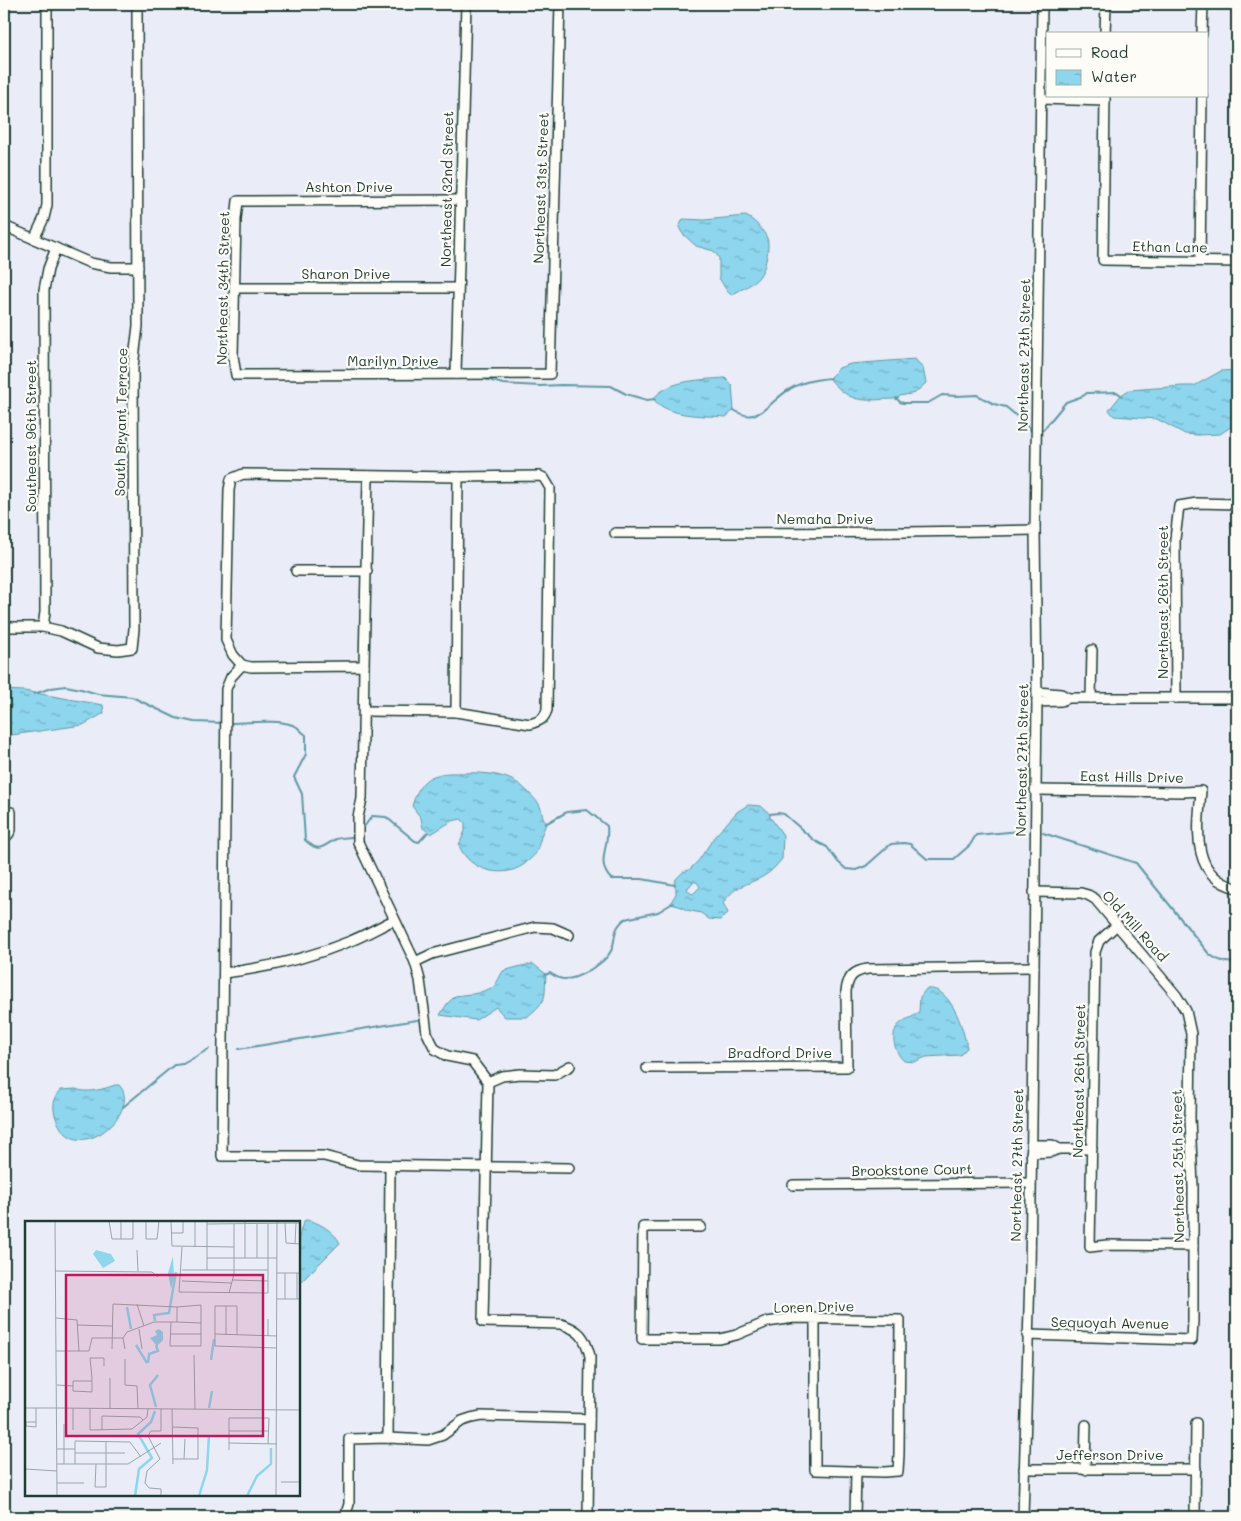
<svg xmlns="http://www.w3.org/2000/svg" width="1241" height="1521" font-family="Mali,sans-serif">
<style>
.water{fill:url(#water-ripples);stroke:#6199a4;fill-rule:evenodd}
.lines{fill:none;stroke-linecap:round;stroke-linejoin:round}
.stream{stroke:#6199a4;stroke-width:2}
.minor-casing{stroke:#1f3d34;stroke-width:12}
.minor{stroke:#fdfcf7;stroke-width:9}
.labels{text-anchor:middle;stroke-width:4.5;stroke-linejoin:round;paint-order:stroke}
.street-label{font-size:14px;fill:#1f3d34;stroke:#fdfcf7}
.inset-river{fill:none;stroke:#8dd6ee;stroke-width:2.5}
.inset-road{fill:none;stroke:#99a6a9;stroke-width:1}
.view{fill:#c2185b;fill-opacity:0.15;stroke:#c2185b;stroke-width:2.5}
.inset-edge{fill:none;stroke:#1f3d34;stroke-width:2.5}
</style>
<defs>
<pattern id="water-ripples" width="26" height="14" patternUnits="userSpaceOnUse" patternTransform="scale(1.25)"><rect width="26" height="14" fill="#8dd6ee"/><path d="M2 4q2-2 4 0t4 0M15 11q2-2 4 0t4 0" fill="none" stroke="#73afc2"/></pattern>
</defs>
<rect width="100%" height="100%" fill="#eaecf7"/>
<filter id="ink" filterUnits="userSpaceOnUse"><feTurbulence type="fractalNoise" baseFrequency=".02" numOctaves="2"/><feDisplacementMap in="SourceGraphic" scale="10" xChannelSelector="R" yChannelSelector="G"/><feConvolveMatrix kernelMatrix="1 2 1 2 8 2 1 2 1" color-interpolation-filters="sRGB"/></filter>
<g filter="url(#ink)">
<g class="water">
<path d="M745 216C753 218 764 231 767 238 770 244 766 266 762 272 757 284 741 289 731 295L727 291 719 278V258L714 251 696 246 682 233 679 227 683 219 704 220Z"/>
<path d="M915 359 923 368 926 383 915 393 900 396 897 399C864 399 853 407 829 378L839 368 850 364Z"/>
<path d="M1237 370V423L1220 434 1197 435 1185 434 1157 419 1114 416 1109 410 1121 395 1129 390 1183 386H1194L1221 371Z"/>
<path d="M725 378 732 385 734 410 726 417C702 415 670 418 653 399 669 379 702 380 725 378Z"/>
<path d="M4 690 24 691 103 705 104 713 83 725 4 736Z"/>
<path d="M449 773C469 773 493 771 512 780 522 784 532 796 539 804 543 811 541 818 547 823 541 832 540 843 536 853 534 856 530 859 528 861 508 881 468 872 459 845L465 831V823L461 819 452 821 431 834 423 828 421 818 412 806C419 784 425 775 449 773Z"/>
<path d="M748 805 761 806 770 814V817L783 835 782 859C777 865 771 872 764 876 746 886 736 884 723 903L728 913 720 920 709 919 701 913 686 910 682 907 671 904V902L676 894V889L674 885 676 879 683 872 689 870 699 860 715 836 737 812ZM693 882H697L700 887 693 894 690 893 687 889Z"/>
<path d="M533 964 546 974C544 998 549 999 527 1017H505L496 1007 476 1020 440 1015 447 1004 455 996 478 993 494 987 503 971 521 966Z"/>
<path d="M926 989C951 985 964 1030 967 1048L960 1055 926 1057 914 1062 904 1061C894 1052 888 1031 902 1022 909 1017 911 1019 919 1012L920 997Z"/>
<path d="M115 1085H119C144 1110 75 1172 56 1118 52 1107 53 1099 61 1090L76 1089C86 1094 105 1089 115 1085Z"/>
<path d="M305 1220C316 1220 335 1232 340 1243L299 1284C299 1267 295 1234 305 1220Z"/>
</g>
<g class="lines">
<g class="stream">
<path d="M417 359 427 365 442 370"/>
<path d="M481 378 503 384 540 386 561 385 611 386 626 394 647 400 655 399"/>
<path d="M896 398 900 402 903 403H928L942 395 957 396 977 395 994 404 1006 407 1025 423 1030 430"/>
<path d="M734 410C759 427 770 400 790 389 801 382 818 379 831 378"/>
<path d="M1043 430 1066 402 1083 396 1087 393 1117 392 1122 396"/>
<path d="M4 688 9 690"/>
<path d="M34 694 51 688 66 686 81 689 98 694 132 697 176 718 194 722 224 723"/>
<path d="M228 723C246 723 282 718 297 727 300 730 303 733 306 735V754L294 777 302 794 305 840C320 854 322 846 336 839 343 837 350 838 356 836"/>
<path d="M770 814 778 813 784 814 815 841 827 847 838 862 846 869 856 870 866 866 891 844 904 843 910 844 927 859H954L970 845 976 835 1020 831"/>
<path d="M545 824 567 812 587 810 607 826C610 846 595 863 611 879H642L675 885"/>
<path d="M361 831 372 816 386 817 415 841 419 842 428 832"/>
<path d="M1043 833 1136 863 1209 954C1218 961 1226 964 1237 962"/>
<path d="M545 975 550 973C555 976 559 979 564 979 577 980 605 963 611 951 617 939 611 930 625 919L658 912 673 903"/>
<path d="M239 1049 417 1020"/>
<path d="M123 1107 174 1065 183 1064 209 1049"/>
</g>
<defs>
<g id="minor">
<path d="M1105 34 1106 4"/>
<path d="M1202 34 1203 4"/>
<path d="M1105 96 1103 260 1237 262"/>
<path d="M1041 99 1105 101"/>
<path d="M461 200 238 201 236 219 233 356 236 375 550 374 560 4"/>
<path d="M4 226 90 263 111 267H138"/>
<path d="M34 239 44 218 47 205V4"/>
<path d="M1200 261 1202 96"/>
<path d="M234 288H458"/>
<path d="M456 374 466 4"/>
<path d="M615 533C755 533 895 533 1035 530"/>
<path d="M296 571H367"/>
<path d="M4 627H43L61 631 98 648 118 650 132 648 134 629 133 367 138 326 137 4"/>
<path d="M43 627 45 612 44 290 48 269 56 248"/>
<path d="M242 665 233 655 226 640 229 490 231 479 243 474 458 477 540 476 544 478 550 488 547 710C544 720 539 721 530 724L456 712 364 711"/>
<path d="M364 666 368 476"/>
<path d="M1037 692 1061 694 1068 698"/>
<path d="M1091 698 1092 650"/>
<path d="M1176 698 1175 539 1179 506 1197 503 1237 504"/>
<path d="M1037 702 1061 701 1068 698H1237"/>
<path d="M456 712 458 477"/>
<path d="M1035 790 1183 792 1201 791C1198 828 1190 877 1237 888"/>
<path d="M4 835H8L11 830V812"/>
<path d="M1117 925 1099 941 1095 952 1090 1247 1107 1245 1193 1246"/>
<path d="M415 962 432 954 535 927 553 928 569 935"/>
<path d="M224 973C266 968 309 958 348 942 364 936 379 927 394 920"/>
<path d="M570 1066 554 1075 520 1074 502 1076 488 1082 483 1322 561 1324C580 1330 585 1337 590 1356L588 1517"/>
<path d="M647 1068 847 1067 846 991C848 976 854 971 868 969L1034 967"/>
<path d="M488 1082 472 1061 447 1056 435 1049 427 1033 420 980 415 962 358 842V817L362 799 364 666 251 667 242 665 231 677 226 689 222 1156H324L358 1165 569 1168"/>
<path d="M1031 1145H1052L1059 1149"/>
<path d="M1031 1153 1051 1152 1059 1149H1092"/>
<path d="M793 1185 1031 1183"/>
<path d="M701 1227H643L642 1339H720L736 1335 767 1322 794 1318 900 1320 899 1454 898 1471 884 1472 815 1470V1318"/>
<path d="M1027 1335 1192 1340 1193 1320V1187L1190 1118 1191 1034 1186 1011 1176 995 1095 899 1088 895 1081 893 1034 892"/>
<path d="M388 1438 390 1166"/>
<path d="M1024 1469H1196"/>
<path d="M1085 1470 1086 1425"/>
<path d="M345 1517 349 1504V1439L388 1438 428 1440 443 1435 462 1421 471 1418 481 1416 589 1419"/>
<path d="M855 1517 856 1472"/>
<path d="M1023 1517 1030 1274 1034 967 1037 699 1035 530 1042 4"/>
<path d="M1195 1517 1196 1423"/>
</g>
</defs>
<use href="#minor" class="minor-casing"/>
<use href="#minor" class="minor"/>
</g>
</g>
<g class="labels">
<g class="street-label">
<text x="349" y="192">Ashton Drive</text>
<text transform="translate(541 188) rotate(-88)" y="5">Northeast 31st Street</text>
<text transform="translate(447 189) rotate(-89)" y="5">Northeast 32nd Street</text>
<text transform="translate(1170 247) rotate(1)" y="5">Ethan Lane</text>
<text x="346" y="279">Sharon Drive</text>
<text transform="translate(223 288) rotate(-89)" y="5">Northeast 34th Street</text>
<text transform="translate(1024 355) rotate(-89)" y="5">Northeast 27th Street</text>
<text x="393" y="366">Marilyn Drive</text>
<text transform="translate(121 422) rotate(-89)" y="5">South Bryant Terrace</text>
<text transform="translate(31 436) rotate(-90)" y="5">Southeast 96th Street</text>
<text x="825" y="524">Nemaha Drive</text>
<text transform="translate(1163 602) rotate(-90)" y="5">Northeast 26th Street</text>
<text transform="translate(1022 760) rotate(-89)" y="5">Northeast 27th Street</text>
<text transform="translate(1132 777) rotate(1)" y="5">East Hills Drive</text>
<text transform="translate(1135 926) rotate(48)" y="5">Old Mill Road</text>
<text x="780" y="1058">Bradford Drive</text>
<text transform="translate(1079 1081) rotate(-89)" y="5">Northeast 26th Street</text>
<text transform="translate(1017 1165) rotate(-89)" y="5">Northeast 27th Street</text>
<text transform="translate(1178 1166) rotate(-91)" y="5">Northeast 25th Street</text>
<text transform="translate(912 1170) rotate(-1)" y="5">Brookstone Court</text>
<text transform="translate(814 1307) rotate(-1)" y="5">Loren Drive</text>
<text transform="translate(1110 1323) rotate(1)" y="5">Sequoyah Avenue</text>
<text x="1110" y="1460">Jefferson Drive</text>
</g>
</g>
<g transform="translate(25 1221)">
<rect width="275" height="275" fill="#eaecf7"/>
<path d="M71 29 86 33 90 40 78 47 68 33ZM148 35 149 57 146 68 143 52ZM134 108 138 111V119L132 125 125 117 132 114 130 110Z" fill="#8dd6ee"/>
<path class="inset-river" d="M102 86 106 108M130 100 129 94 144 92 151 51M111 124 122 142M186 139 189 118M123 142 124 133 133 130 131 124M131 186 125 164 133 154M184 187 187 170M110 275 114 248 127 237 113 213 126 201 130 190M174 275 182 249 184 214M222 275 232 255 246 243V227"/>
<path class="inset-road" d="M30 0 32 275M84 0 87 18H108V0M96 0V18M121 0V18H132L134 0M146 0 147 25 209 26M170 0V26M182 0V49M220 0V37M260 2 261 22 275 23M182 3 275 2M232 3V37M146 12H158V0M270 23 271 2M157 26 154 71 243 72V3M112 29 113 50M182 37H252M157 49H243M30 50 127 51 133 56M252 52H275M207 59 243 60M157 60 206 62M204 72 209 53V3M252 78H275M260 78V52M272 78V52M112 83 119 105M31 97 52 99 54 130M146 101 145 125H176V84L152 86M152 101 176 102M52 104 87 105M114 108 117 128M146 113H176M190 113 252 115M201 114V85M212 114V85H190V125L252 127M243 115V98M87 128 88 83 152 86V101H129L102 111 98 117M31 130H64L67 117H98L100 128M169 134 170 188M100 138V164L112 165 113 188M85 157V188M67 160H48V170L67 171V157L65 137H79V145M32 164 48 165M0 187H32M32 187 275 189M65 187V209H67L107 208 122 196 123 188M147 188 148 243M11 201H1V205L11 206V187M48 209V187M77 209V195L115 196 118 199M204 210H243M204 222 252 223M32 228H50M204 229V197H244L243 223M50 232H100M148 238H173V207L148 206M159 238 160 218M32 243H103L136 222M39 243V203M50 243V220L105 221 116 236M71 243 70 266H81V221M0 248 32 250M256 261H275M32 262H59M136 275V268L124 267 120 262 122 250 135 238 123 215 126 210H136V188M251 275 252 0"/>
<path class="view" d="M41 54H238V215H41Z"/>
<rect width="275" height="275" class="inset-edge"/>
</g>
<rect width="1241" height="1521" fill="none" stroke="#fdfcf7" stroke-width="20"/>
<rect x="10" y="10" width="1221" height="1501" fill="none" stroke="#1f3d34" stroke-width="2" filter="url(#ink)"/>
<rect x="1046" y="32" width="162" height="65" fill="#fdfcf7" stroke="#a4b0a9"/>
<rect x="1056" y="49" width="25" height="8" fill="#fdfcf7" stroke="#a4b0a9"/>
<text x="1091" y="58" font-size="15" fill="#1f3d34">Road</text>
<rect x="1056" y="70" width="25" height="15" fill="url(#water-ripples)" stroke="#a4b0a9"/>
<text x="1091" y="82" font-size="15" fill="#1f3d34">Water</text>
</svg>
